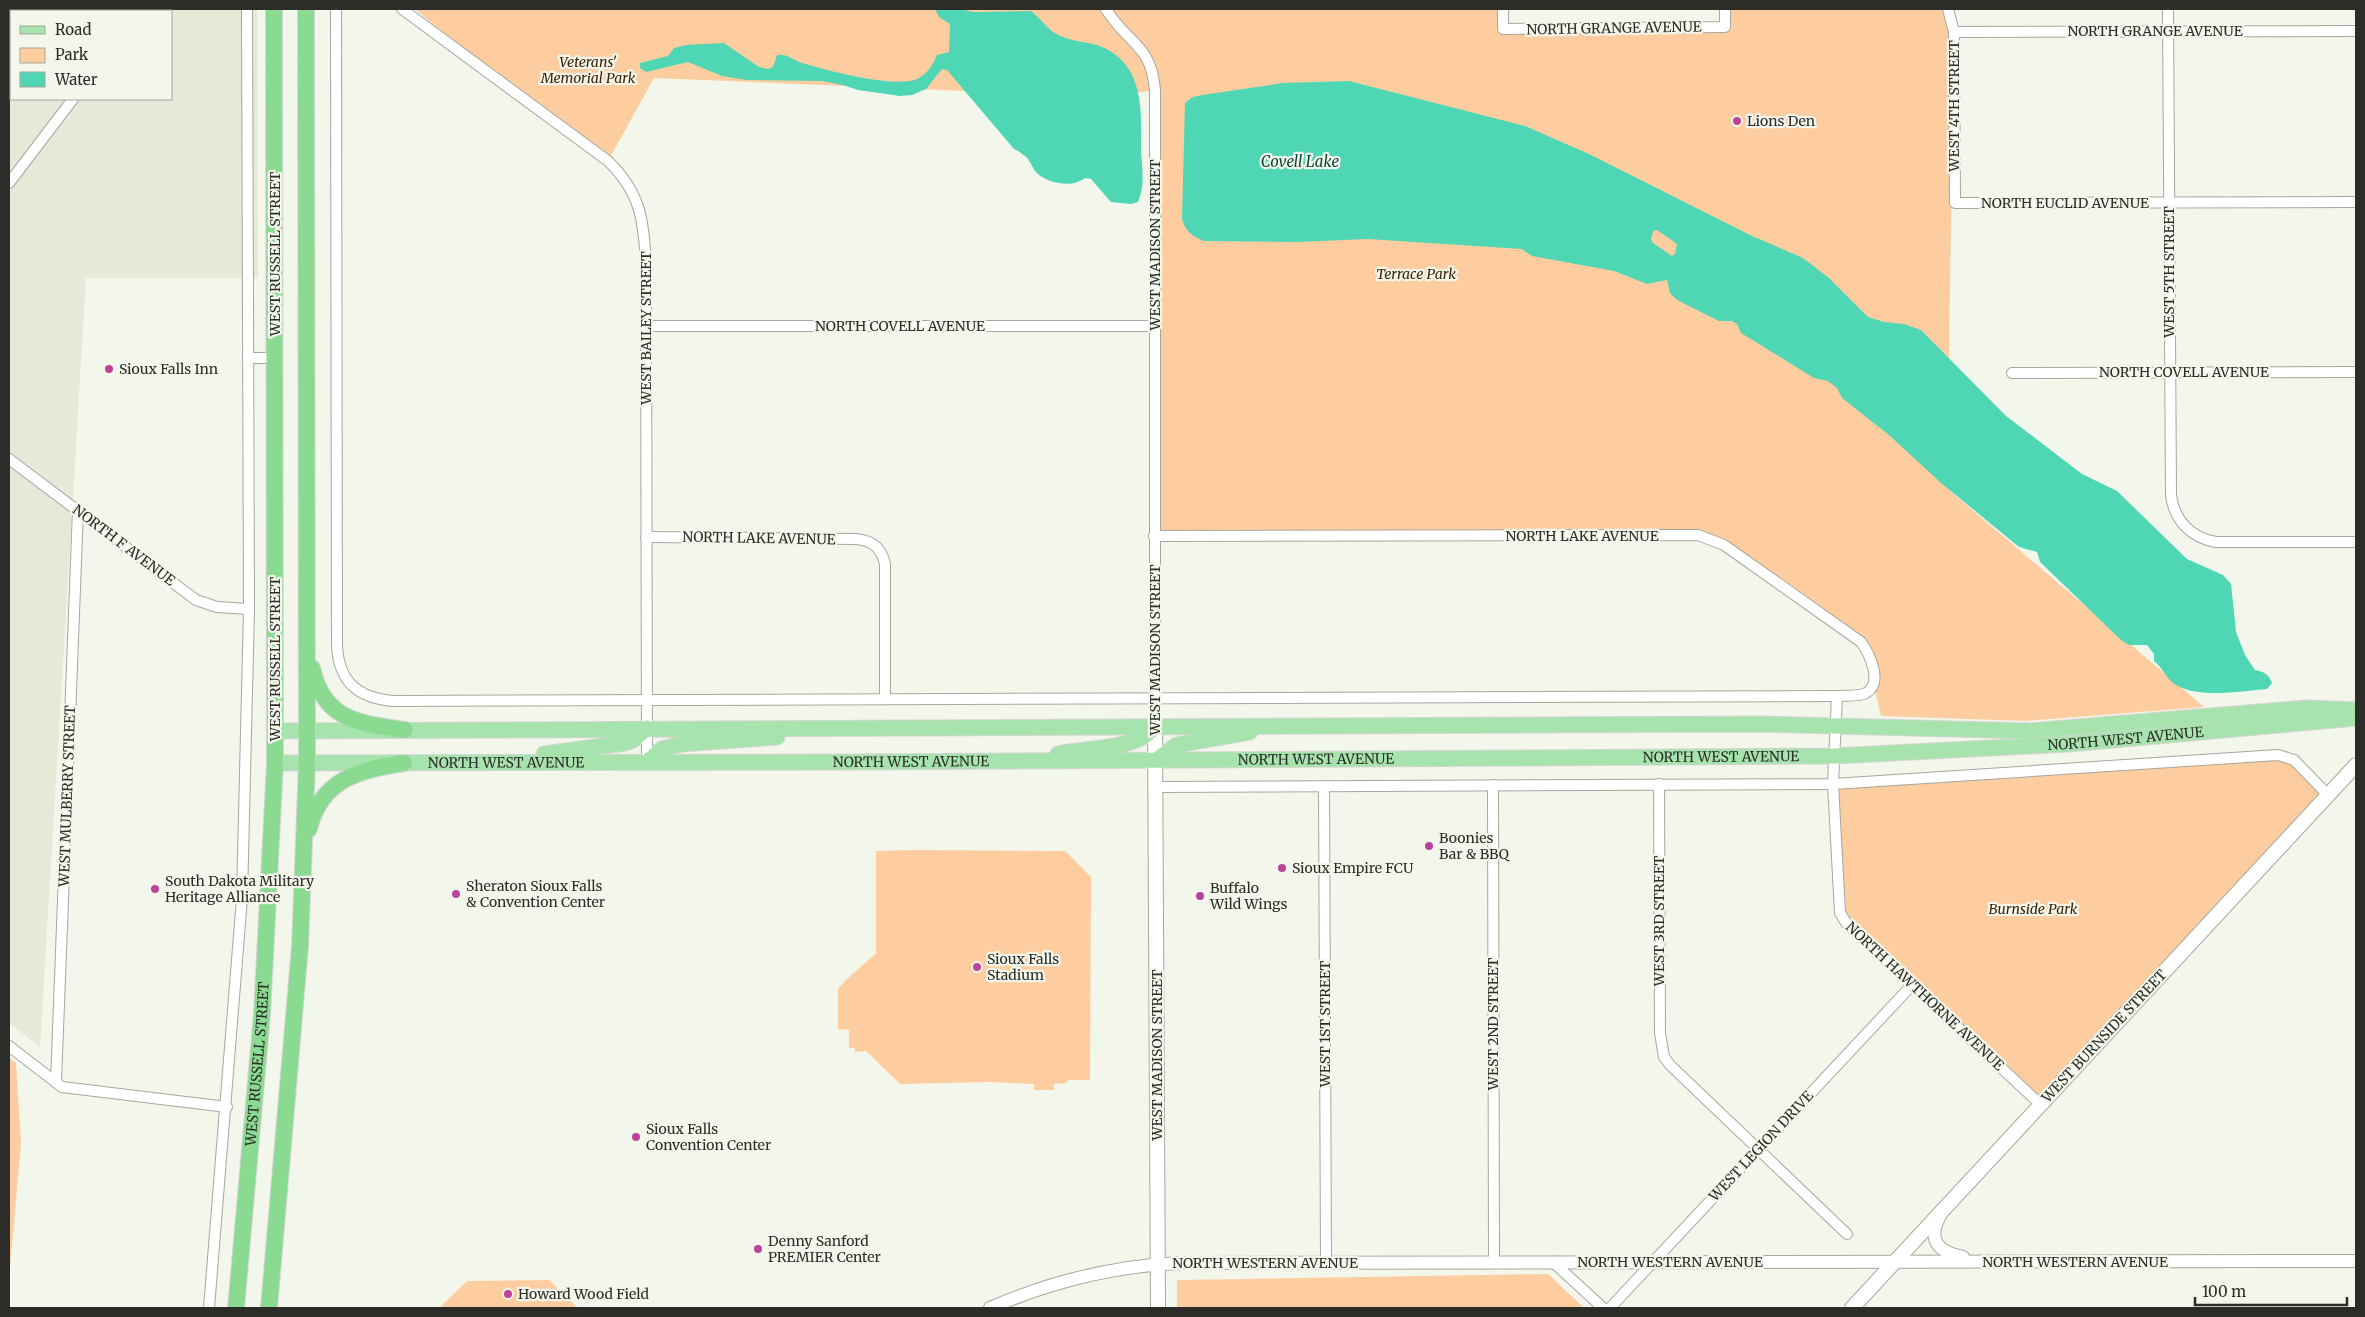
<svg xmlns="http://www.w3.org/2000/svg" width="2365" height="1317" font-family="Merriweather,serif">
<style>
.built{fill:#e5e9d8;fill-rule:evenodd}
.green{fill:#fdcda0}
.water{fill:#4fd6b4;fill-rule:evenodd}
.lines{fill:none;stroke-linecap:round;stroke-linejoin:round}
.minor-casing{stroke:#a5a89e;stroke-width:12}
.tertiary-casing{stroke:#a5a89e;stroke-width:14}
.secondary-casing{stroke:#a5a89e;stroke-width:16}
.primary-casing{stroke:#d5d5d4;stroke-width:17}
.trunk-casing{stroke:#d5d5d4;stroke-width:18}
.minor{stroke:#fff;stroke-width:10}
.tertiary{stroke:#fff;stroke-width:12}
.secondary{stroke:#fff;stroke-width:14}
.primary{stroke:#a7e3ad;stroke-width:15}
.trunk{stroke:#8ada92;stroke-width:16}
.poi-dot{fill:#bc4397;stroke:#f3f6eb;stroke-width:2}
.labels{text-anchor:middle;stroke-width:4.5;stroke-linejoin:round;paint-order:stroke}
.street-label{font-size:14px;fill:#2c2d29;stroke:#f3f6eb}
.park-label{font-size:14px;font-style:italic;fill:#3f2201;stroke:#f3f6eb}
.poi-label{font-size:14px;fill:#2c2d29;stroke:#f3f6eb;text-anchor:start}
.water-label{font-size:15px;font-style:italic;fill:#0b4638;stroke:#f3f6eb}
</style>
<rect width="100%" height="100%" fill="#f3f6eb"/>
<path class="built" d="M9 9H257L258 278H86L40 1047 9 1023ZM11 11H171V99H11Z"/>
<g class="green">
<path d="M415 9H1503V28L1724 27 1725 9H1948L1954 32 1949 351 1950 491 2204 707 2026 721 1881 716 1873 682 1871 655 1705 536H1154V90L1109 97 654 78 608 161 538 110Z"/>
<path d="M2289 757 2329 796 2040 1104 1840 913 1833 784Z"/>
<path d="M914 850 1065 851 1091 877 1090 1080H1068L1067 1083 1054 1084V1090H1034V1084L989 1082 900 1084 866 1051 855 1052V1048H849V1030L838 1029V989C849 975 864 965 876 953V851Z"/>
<path d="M9 1058 16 1063 21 1143 9 1279Z"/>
<path d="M1548 1274 1584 1308H1177V1280Z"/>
<path d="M549 1280 578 1308H439L467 1281Z"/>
</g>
<g class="water">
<path d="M935 9H961L973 12 1031 11C1039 17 1045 26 1053 32 1067 41 1082 41 1097 45 1141 60 1142 103 1141 141 1140 163 1147 180 1138 202L1131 204 1111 202 1091 179 1085 178C1072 188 1050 184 1038 174 1033 170 1031 162 1027 158 1023 154 1018 151 1014 149L947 70 942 69 926 89 912 95 900 96 858 90 843 85 822 81 747 80 722 76 688 62 646 72 640 68V63L668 56 674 48 686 45 724 43 759 67 768 69 773 67 777 55C787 53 793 60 802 63 830 71 881 85 910 81 924 79 932 67 937 55L949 52 950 24 939 17Z"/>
<path d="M1349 81 1525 126 1589 154 1752 236 1803 258 1829 278 1868 317 1884 322 1904 324 1921 330 2006 416 2082 474 2117 491 2187 559 2223 575 2231 584 2236 632 2245 655 2255 670C2264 672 2269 674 2272 683L2267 689C2241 691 2193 700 2172 682 2165 676 2162 667 2154 661V654L2147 645H2129L2121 640 2040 562 2037 552 2019 547 1941 483 1889 435 1842 398 1837 388 1828 381 1814 378 1741 333 1737 324 1732 321H1719L1677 300 1670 293 1667 280 1647 284 1614 271 1532 256 1522 249 1368 239 1296 242 1204 241C1192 236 1186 232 1182 219L1185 103 1193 97 1202 95 1283 83ZM1657 230 1677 244 1675 254 1672 256 1653 243 1651 239 1653 231Z"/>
</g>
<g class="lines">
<defs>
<g id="minor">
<path d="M336 9 337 646C339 682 358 698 393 701L1837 696"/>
<path d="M402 9 608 161C641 193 644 221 646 266L647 762"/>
<path d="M1106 9C1126 43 1151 43 1155 90V726"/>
<path d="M1503 9V29L1725 27V9"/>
<path d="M1948 9 1954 32 1955 203 2356 202"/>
<path d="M2168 9 2171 495C2174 520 2191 538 2216 542H2356"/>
<path d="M139 11 141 9"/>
<path d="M1954 32 2356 31"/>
<path d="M9 183 73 99"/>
<path d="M646 326H1154"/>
<path d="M248 358H275"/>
<path d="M2012 373 2356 372"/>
<path d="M9 459 196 600 217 607 249 609"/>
<path d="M1154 536 1698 535 1724 545 1861 642C1869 653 1884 683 1866 693 1858 697 1845 695 1837 696L1833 784 1840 913 1847 924 2040 1104"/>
<path d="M646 537 856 539C873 541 881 547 885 564V699"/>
<path d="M1659 784 1660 1033 1664 1057 1670 1065 1847 1234"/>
<path d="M1493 785 1494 1262"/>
<path d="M1324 786 1326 1262"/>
<path d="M1156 787 1833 784 2278 755 2294 760 2329 796"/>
<path d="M9 1046 62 1087 227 1107"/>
<path d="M56 1082 78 510"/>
<path d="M1553 1262 1603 1308"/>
<path d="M209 1308 242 898 249 609 247 9"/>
<path d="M1610 1308 1912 985"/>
</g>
<g id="tertiary">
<path d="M1941 1214C1926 1240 1938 1252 1963 1257"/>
<path d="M990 1308C1052 1281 1113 1266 1180 1263L2356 1261"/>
</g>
<g id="secondary">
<path d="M1155 726 1158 1308"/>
<path d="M1852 1308 2356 765"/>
</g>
<g id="primary">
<path d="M275 731 1762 724 2030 731 2306 708 2356 710"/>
<path d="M544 754 625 743 633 740 647 728"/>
<path d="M1058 754C1086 747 1138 751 1155 726"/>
<path d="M1156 760 1177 745 1250 732"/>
<path d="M647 762 662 749 681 744 777 737"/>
<path id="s1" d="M275 763 853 762 1834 756 2069 744 2356 718"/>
</g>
<g id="trunk">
<path d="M312 668C324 721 359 723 405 730"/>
<path d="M309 829C321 779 359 770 404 763"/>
<path id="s2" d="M236 1308 262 1014 275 763 274 9"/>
<path d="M269 1308 300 946 307 763 306 9"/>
</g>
</defs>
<use href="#minor" class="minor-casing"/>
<use href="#tertiary" class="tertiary-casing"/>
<use href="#secondary" class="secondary-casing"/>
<use href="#primary" class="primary-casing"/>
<use href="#trunk" class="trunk-casing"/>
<use href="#minor" class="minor"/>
<use href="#tertiary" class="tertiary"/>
<use href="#secondary" class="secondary"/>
<use href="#primary" class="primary"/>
<use href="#trunk" class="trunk"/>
</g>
<g class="poi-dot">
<circle cx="1737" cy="121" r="5"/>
<circle cx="109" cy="369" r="5"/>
<circle cx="1429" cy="846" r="5"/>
<circle cx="1282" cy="868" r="5"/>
<circle cx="155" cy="889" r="5"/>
<circle cx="456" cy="894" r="5"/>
<circle cx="1200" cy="896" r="5"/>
<circle cx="977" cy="967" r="5"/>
<circle cx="636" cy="1137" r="5"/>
<circle cx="758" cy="1249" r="5"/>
<circle cx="508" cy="1294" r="5"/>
</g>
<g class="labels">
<g class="street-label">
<text transform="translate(1614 28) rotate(-1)" y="5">NORTH GRANGE AVENUE</text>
<text x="2155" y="36">NORTH GRANGE AVENUE</text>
<text transform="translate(1954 106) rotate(-90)" y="5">WEST 4TH STREET</text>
<text x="2065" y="208">NORTH EUCLID AVENUE</text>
<text transform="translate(1155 245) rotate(-90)" y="5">WEST MADISON STREET</text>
<text transform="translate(275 254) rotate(-90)" y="5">WEST RUSSELL STREET</text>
<text transform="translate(2169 272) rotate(-90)" y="5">WEST 5TH STREET</text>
<text x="900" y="331">NORTH COVELL AVENUE</text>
<text transform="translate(646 328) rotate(-90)" y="5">WEST BAILEY STREET</text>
<text x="2184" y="377">NORTH COVELL AVENUE</text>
<text x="1582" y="541">NORTH LAKE AVENUE</text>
<text transform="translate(759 538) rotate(1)" y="5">NORTH LAKE AVENUE</text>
<text transform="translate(124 545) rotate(37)" y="5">NORTH F AVENUE</text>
<text transform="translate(1155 650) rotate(-90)" y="5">WEST MADISON STREET</text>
<text transform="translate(275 659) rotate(-90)" y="5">WEST RUSSELL STREET</text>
<text dy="5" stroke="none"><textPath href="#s1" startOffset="1851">NORTH WEST AVENUE</textPath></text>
<text dy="5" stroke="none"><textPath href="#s1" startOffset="1446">NORTH WEST AVENUE</textPath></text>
<text dy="5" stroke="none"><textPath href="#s1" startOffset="1041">NORTH WEST AVENUE</textPath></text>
<text dy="5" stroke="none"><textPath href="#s1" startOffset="231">NORTH WEST AVENUE</textPath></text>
<text dy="5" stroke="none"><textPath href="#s1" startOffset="636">NORTH WEST AVENUE</textPath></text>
<text transform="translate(67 796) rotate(-88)" y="5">WEST MULBERRY STREET</text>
<text transform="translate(1659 921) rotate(-90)" y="5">WEST 3RD STREET</text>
<text transform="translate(1925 996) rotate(43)" y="5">NORTH HAWTHORNE AVENUE</text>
<text transform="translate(1325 1024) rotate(-90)" y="5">WEST 1ST STREET</text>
<text transform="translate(1493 1024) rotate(-90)" y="5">WEST 2ND STREET</text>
<text transform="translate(2104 1036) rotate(-47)" y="5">WEST BURNSIDE STREET</text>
<text transform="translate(1157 1055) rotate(-90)" y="5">WEST MADISON STREET</text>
<text dy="5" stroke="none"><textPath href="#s2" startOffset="245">WEST RUSSELL STREET</textPath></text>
<text transform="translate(1761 1146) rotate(-47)" y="5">WEST LEGION DRIVE</text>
<text x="1670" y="1267">NORTH WESTERN AVENUE</text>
<text x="2075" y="1267">NORTH WESTERN AVENUE</text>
<text x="1265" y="1268">NORTH WESTERN AVENUE</text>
</g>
<g class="park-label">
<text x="588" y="67">Veterans'<tspan x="588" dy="16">Memorial Park</tspan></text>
<text x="1416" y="279">Terrace Park</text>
<text x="2033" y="914">Burnside Park</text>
</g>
<g class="poi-label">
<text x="1747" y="126">Lions Den</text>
<text x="119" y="374">Sioux Falls Inn</text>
<text x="1439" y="843">Boonies<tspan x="1439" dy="16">Bar &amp; BBQ</tspan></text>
<text x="1292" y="873">Sioux Empire FCU</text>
<text x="165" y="886">South Dakota Military<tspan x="165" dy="16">Heritage Alliance</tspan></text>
<text x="466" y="891">Sheraton Sioux Falls<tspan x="466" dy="16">&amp; Convention Center</tspan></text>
<text x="1210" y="893">Buffalo<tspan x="1210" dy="16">Wild Wings</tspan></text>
<text x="987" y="964">Sioux Falls<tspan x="987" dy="16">Stadium</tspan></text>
<text x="646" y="1134">Sioux Falls<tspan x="646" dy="16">Convention Center</tspan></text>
<text x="768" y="1246">Denny Sanford<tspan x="768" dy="16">PREMIER Center</tspan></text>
<text x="518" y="1299">Howard Wood Field</text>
</g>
<g class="water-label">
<text x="1300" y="167">Covell Lake</text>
</g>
</g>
<rect width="2365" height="1317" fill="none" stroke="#2c2d29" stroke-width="20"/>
<rect x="10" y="10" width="162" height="90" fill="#f3f6eb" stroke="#a3a69d"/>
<rect x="20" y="26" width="25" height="8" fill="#a7e3ad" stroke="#a3a69d"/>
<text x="55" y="35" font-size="15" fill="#2c2d29">Road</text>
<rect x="20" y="48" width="25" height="15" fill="#fdcda0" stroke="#a3a69d"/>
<text x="55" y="60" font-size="15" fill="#2c2d29">Park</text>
<rect x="20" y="72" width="25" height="15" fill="#4fd6b4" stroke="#a3a69d"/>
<text x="55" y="85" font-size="15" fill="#2c2d29">Water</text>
<path d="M2195 1297v8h152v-8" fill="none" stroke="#2c2d29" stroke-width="2.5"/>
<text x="2202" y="1297" font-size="15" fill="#2c2d29" stroke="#f3f6eb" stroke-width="4" paint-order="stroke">100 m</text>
</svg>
